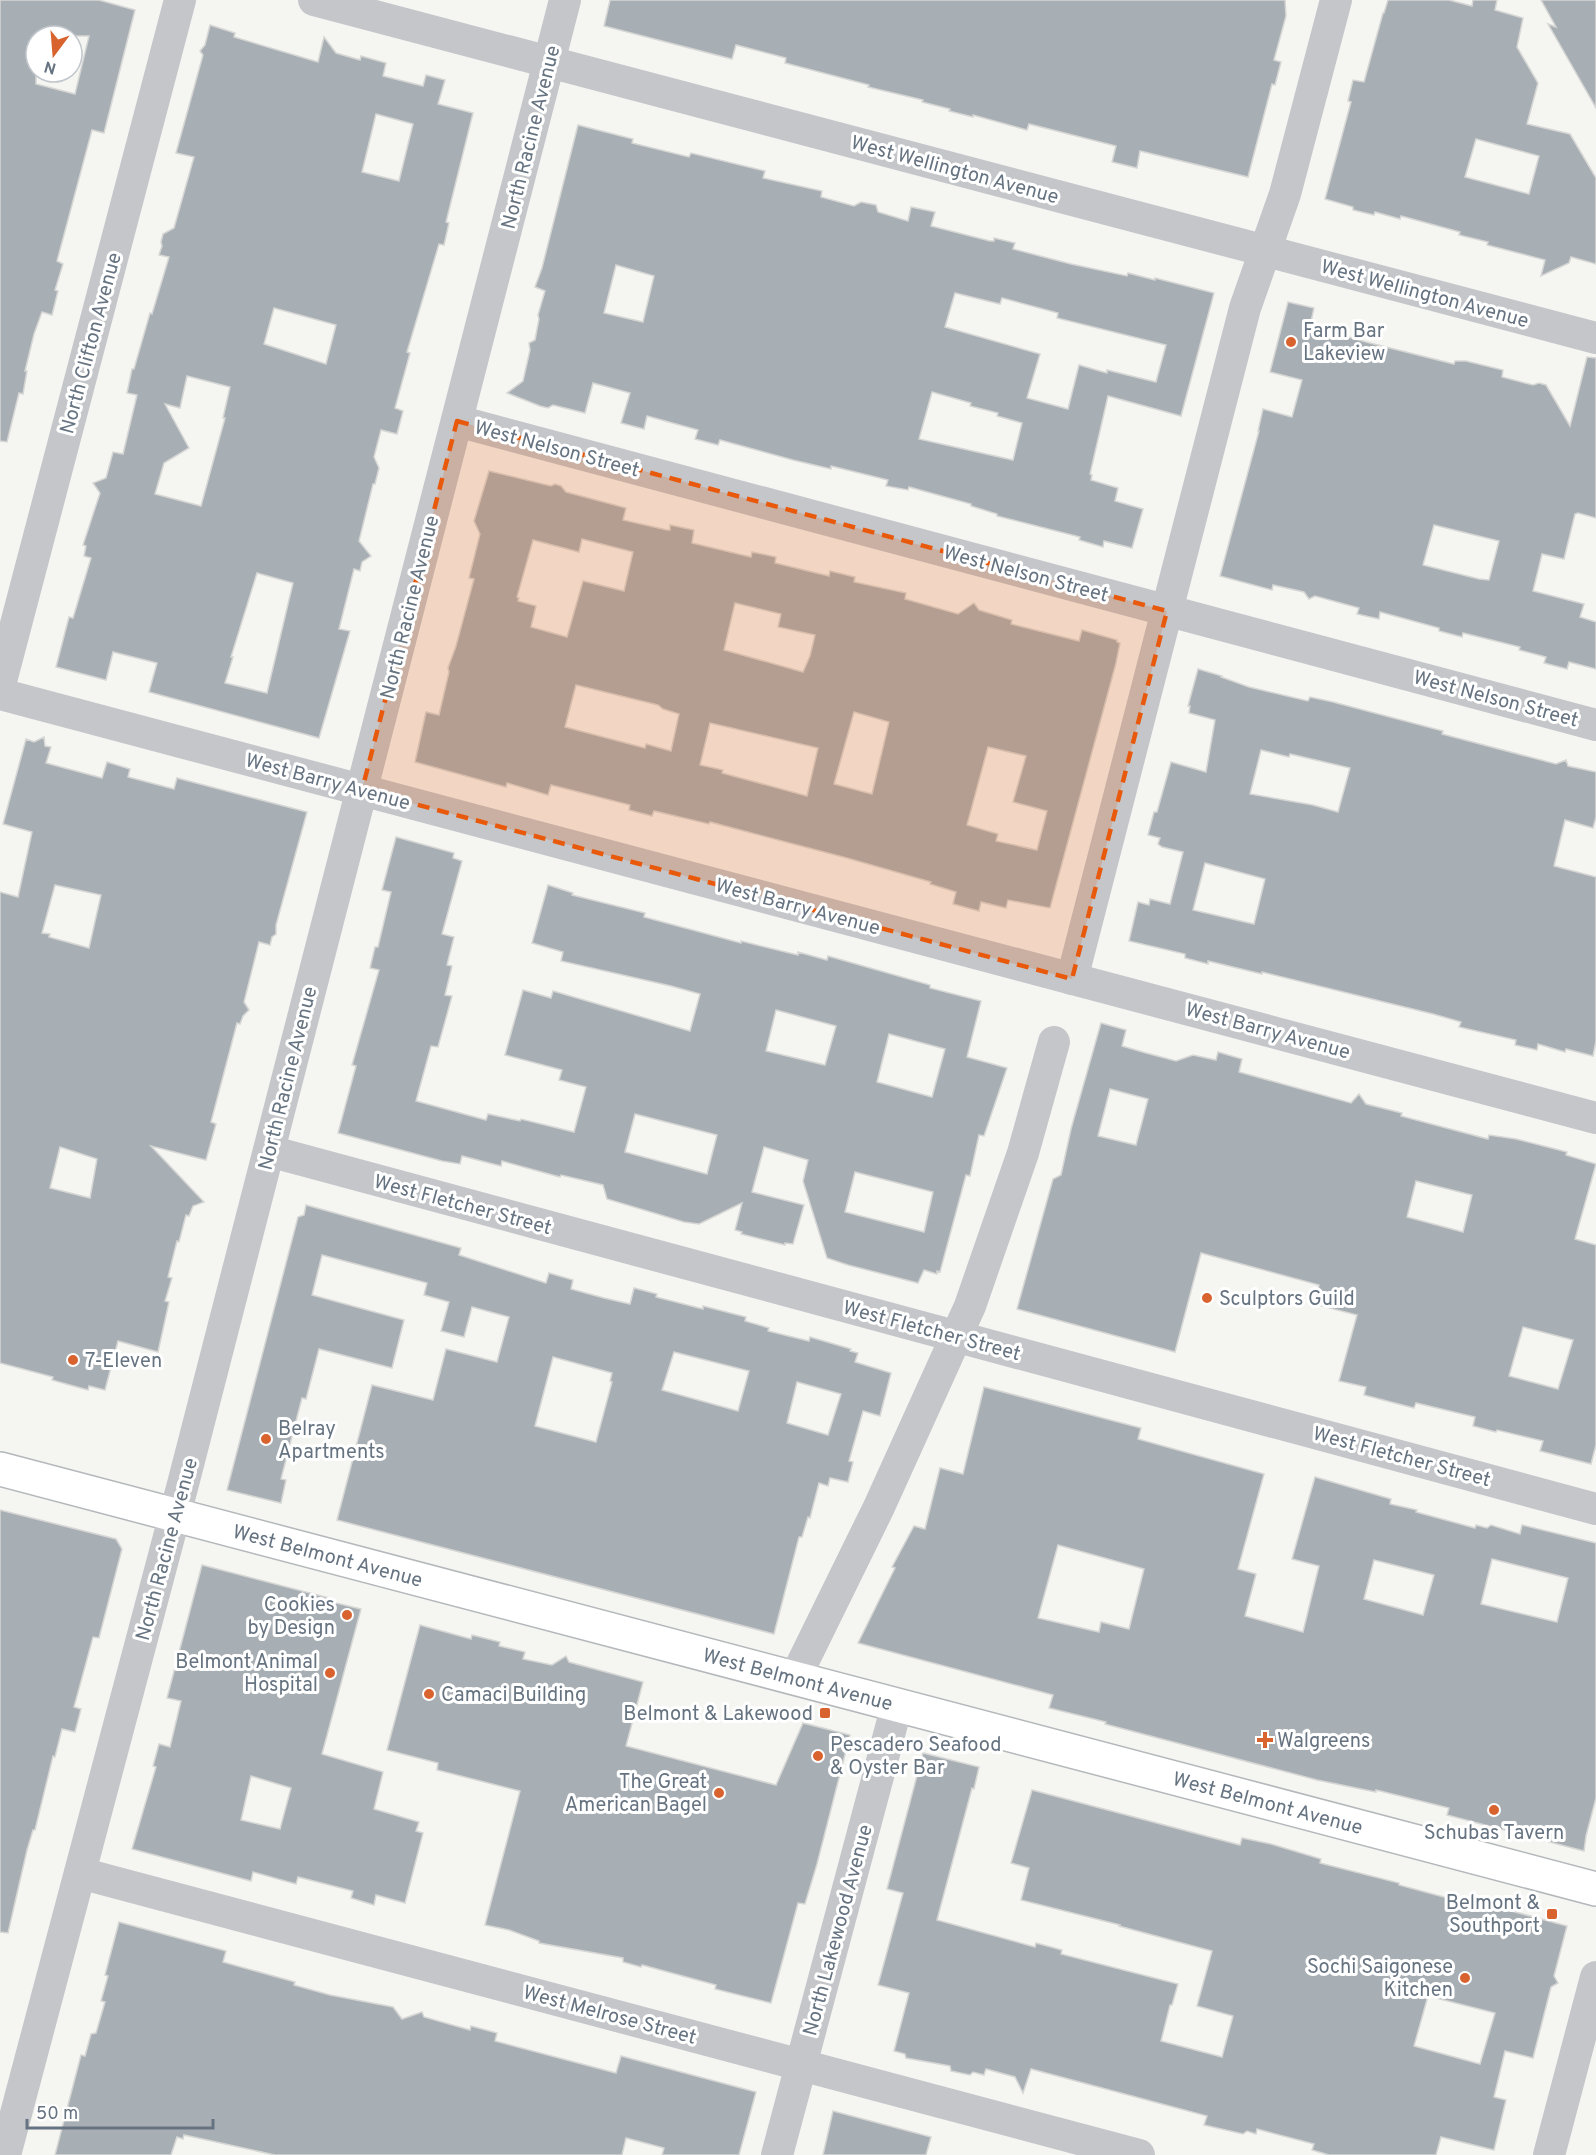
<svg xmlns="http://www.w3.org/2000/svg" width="1596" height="2155" font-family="Overpass,sans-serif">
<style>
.building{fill:#a8afb4;stroke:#d6d7d5;stroke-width:1.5;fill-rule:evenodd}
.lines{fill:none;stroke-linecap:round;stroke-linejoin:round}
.major-casing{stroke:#b4b8bb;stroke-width:36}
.minor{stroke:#c4c6ca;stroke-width:32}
.major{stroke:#fff;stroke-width:33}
.marked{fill:#e8590c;fill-opacity:0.2;stroke:#e8590c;stroke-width:4.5;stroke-dasharray:12 8;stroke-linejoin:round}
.poi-dot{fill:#d8632f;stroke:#fff;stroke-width:2}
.labels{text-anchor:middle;stroke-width:6;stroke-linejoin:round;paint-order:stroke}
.street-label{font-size:20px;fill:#667381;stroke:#fff}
.poi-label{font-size:20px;fill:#667381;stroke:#fff;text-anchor:start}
</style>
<rect width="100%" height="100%" fill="#f5f5f2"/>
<g class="building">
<path d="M0 0H99L135 10 104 133 92 130 57 261 63 264 55 290 58 291 52 315 42 312 34 334 25 371H27L23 394 19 393 7 442 0 441ZM36 36H89L75 94 36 84Z"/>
<path d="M610 0H1285L1286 16 1274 60 1281 62 1275 85 1272 84 1248 177 1140 151 1137 168 1112 162 1116 146 1029 124 1027 130 973 115V117L949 111 950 109 922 102 923 100 868 87 869 85 785 63 786 58 736 45 732 59 604 26Z"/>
<path d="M1388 0H1449L1472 6 1473 0H1497L1495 10 1523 18 1517 47 1538 83 1527 124 1570 134 1596 178V264L1571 257 1569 263 1541 276 1545 260 1487 245 1488 242 1459 235 1460 232 1401 216 1400 219 1375 212 1374 215 1353 210V207L1325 199 1351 102 1348 101 1353 80 1364 82 1383 13H1384ZM1476 139 1539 156 1529 194 1465 177Z"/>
<path d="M1541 0H1596V108L1548 24 1556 27Z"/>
<path d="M210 25 235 33 234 37 318 62 324 37 336 53 360 60 361 56 386 63 383 76 423 86 426 75 445 80 438 104 473 113 446 222 449 223 444 245 439 244 407 352 410 353 395 408 403 411 397 434 381 430 374 457 379 468 375 484H373L359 541 371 556 362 562 360 571 354 569 339 629 350 631 319 738 149 692 157 663 113 652 106 680 56 667 69 617 73 618 91 558 84 556 86 546 83 545 100 493 93 483 106 478 113 452 123 454 137 395 127 393 132 369H134L150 313 152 314 169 257 159 255 162 246 161 242 163 234 174 228 194 157 176 153 203 55 200 51 205 45ZM376 114 413 124 399 181 362 172ZM274 308 336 325 326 364 264 344ZM187 376 230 387 223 418H225L201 506 155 494 164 463 189 448 165 404 180 408ZM257 573 293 583 267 693 225 683 233 657H231Z"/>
<path d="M578 125 633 139 632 143 689 157 691 153 765 171 763 178 822 191 821 197 854 206 861 202 876 205 878 212 908 221 911 207 935 212 931 226 990 241H994V238L1015 243 1013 249 1071 264 1127 276 1128 273 1155 280V278L1214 293 1181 416 1108 396 1090 474 1092 475 1091 480 1118 488 1115 501 1143 509 1132 548 1104 541 1103 547 1079 540 1080 537 997 516V514L971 506V504L909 487 908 490 886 486 888 480 831 466V469L793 460 720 440 718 445 695 439 698 430 647 416 644 429 621 423 630 393 593 383 585 413 553 405 548 408 540 406 507 393 523 381 530 350 529 343 535 340 539 319 538 315 545 291 535 287 542 268ZM616 265 654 276 643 322 604 313ZM955 293 1000 304 1002 298 1058 313 1057 318 1166 345 1156 382 1107 370V373L1079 365 1068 409 1027 398 1040 354 945 327ZM932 392 971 403 970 406 998 413 997 416 1022 423 1013 460 919 439Z"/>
<path d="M1288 302 1314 308 1310 326 1366 342 1454 364 1455 361H1466L1503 370 1502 377 1533 385 1539 383 1546 385 1570 426 1587 357 1596 358V518L1578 513 1575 514 1564 559 1542 554 1533 591 1584 604 1580 617 1596 622V669L1569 662 1567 669 1544 663 1546 657 1519 650 1520 647 1463 633 1462 637 1439 631V628L1380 612 1379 619 1357 614 1359 608 1315 596 1309 599 1304 592 1273 585 1272 590 1220 576 1259 431H1258L1263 409 1292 417 1302 380 1270 372ZM1434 525 1499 541 1489 580 1479 579 1423 565Z"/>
<path d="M489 471 551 486 555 484 561 486 566 492 626 508 623 520 667 530H670V525L694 530 692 543 751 557 752 552 776 557 775 563 829 576 830 571 855 577 854 582 906 593 905 599 958 614 974 603 979 610 1012 620 1011 624 1079 641 1082 630 1117 640V642L1120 643 1116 663 1050 908 1008 900 1006 908 981 902 979 911 953 904 956 892 930 884 931 882 847 858 710 822 709 824 654 811 652 816 629 810 630 805 551 785 548 795 507 783 506 787 415 762 426 712 439 715 449 672 448 668 456 646 474 579 469 578 480 534 474 521ZM582 539 633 552 624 591 583 581 567 637 531 627 536 606 518 601 519 598 517 597 533 540 579 552ZM735 603 781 614 778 627 815 635 810 656 803 672 724 650ZM576 685 658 705 663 709 679 714 671 751 646 744 645 748 565 727ZM854 712 889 722 872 794 834 784ZM710 723 818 748 807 796 722 773 723 770 700 765ZM988 747 1026 756 1013 802 1047 811 1037 850 996 841 998 834 967 825Z"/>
<path d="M1198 669 1222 676 1221 677 1249 687 1308 701 1310 697 1333 702 1443 731 1442 734 1556 764 1566 760 1568 766 1596 772V817L1593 828 1565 820 1554 866 1596 877V1041L1593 1056 1566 1049 1565 1052 1538 1044 1537 1050 1515 1045 1516 1040 1459 1027 1461 1022 1433 1014 1262 972V974L1208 961V964L1185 958V954L1129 941 1138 902 1149 905 1150 899 1170 904 1183 852 1162 847 1158 844 1160 838 1148 835 1154 812H1157L1171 762 1206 772 1215 720 1189 713 1190 706H1188ZM1261 750 1289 757 1290 754 1350 768 1338 812 1313 805 1250 794ZM1205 863 1265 879 1254 924 1193 910Z"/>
<path d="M44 737 45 746 51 747 46 763 102 778 107 762 130 769 128 777 174 789 177 778 307 812 276 925V934L272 937 270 945 259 942 244 1002 249 1010 243 1016 240 1024 237 1023 211 1122 216 1124 206 1160 151 1146 204 1202 193 1206 189 1216 186 1215 179 1242 177 1241 168 1277 172 1278 165 1301 169 1302 158 1352 118 1341 105 1390 89 1386 88 1390 52 1380 53 1377 0 1363V892L18 897 32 832 3 824 26 739 34 742ZM55 885 101 895 89 948 49 937 50 934 42 933ZM60 1147 97 1159 90 1198 50 1188Z"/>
<path d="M396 837 454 853 453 858 462 861 442 934 454 937 447 965 452 966 445 995 452 996 438 1047 431 1046 416 1101 486 1120 488 1114 520 1121 521 1119 574 1132 586 1087 559 1080 562 1070 505 1055 523 990 551 998 553 991 690 1031 700 994 671 986 561 961 563 952 532 943 548 885 573 893 572 895 645 913 644 917 741 943V941L798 955V952L827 960 828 956 930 985V988L981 1001 967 1057 1007 1068 984 1136 979 1135 970 1176 966 1175 940 1272 937 1271V1274L924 1270 918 1283 848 1265 827 1258 803 1181 808 1160 764 1147 752 1192 804 1205 793 1244 785 1243V1245L741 1234 742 1232 735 1230 742 1203 699 1224 684 1222 607 1199 603 1185 561 1175 560 1177 502 1161 501 1166 462 1156 460 1164 442 1161 338 1133 356 1066 352 1065 379 970 370 968 375 947H378L391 892 382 890ZM776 1010 836 1026 825 1065 766 1051ZM889 1034 945 1049 932 1097 877 1082ZM635 1114 717 1135 707 1174 625 1152ZM855 1172 933 1192 924 1232 845 1212Z"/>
<path d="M1101 1023 1126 1030 1122 1046 1146 1053 1176 1061 1193 1055 1216 1060 1218 1052 1242 1059 1239 1072 1351 1103 1359 1094 1366 1104 1402 1113 1401 1116 1488 1139 1489 1135 1516 1139 1567 1152 1566 1155 1596 1164 1575 1239 1596 1245V1445L1591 1464 1540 1451 1543 1441 1497 1430 1496 1432 1473 1426 1475 1417 1416 1403 1414 1408 1364 1395 1366 1387 1339 1381 1357 1315 1314 1304 1319 1285 1201 1253 1175 1352 1017 1309 1053 1179 1061 1175 1071 1129ZM1110 1089 1148 1099 1136 1145 1098 1136ZM1416 1181 1472 1195 1463 1232 1407 1217ZM1523 1327 1573 1340 1558 1389 1509 1376Z"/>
<path d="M306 1205 461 1248 459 1255 546 1283 549 1273 573 1280 571 1289 604 1298 630 1304 634 1288 657 1294 656 1297 703 1309V1306L746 1317 745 1321 769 1328 768 1331 809 1341 810 1337 851 1349 850 1351 858 1353 855 1362 891 1373 880 1416 863 1411 849 1461 853 1462 848 1482 830 1478 828 1486 819 1483 810 1518 808 1517 802 1537H799L774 1634 337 1520 372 1385 433 1400 446 1349 497 1362 509 1317 472 1307 464 1337 441 1331 449 1302 424 1295 427 1283 322 1255 312 1295 404 1320 392 1368 319 1349 306 1399 302 1398 281 1479 286 1480 281 1503 227 1490 298 1217 304 1215ZM674 1352 749 1371 738 1411 662 1390ZM553 1357 612 1373 610 1381 612 1382 596 1442 535 1426ZM797 1382 841 1394 828 1435 787 1423Z"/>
<path d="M984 1387 1141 1428 1138 1439 1264 1474 1238 1569 1256 1574 1245 1616 1303 1632 1319 1566 1292 1559 1315 1477 1391 1499 1390 1504 1417 1510 1416 1512 1475 1528 1476 1525 1487 1528 1491 1525 1520 1534 1522 1525 1596 1543V1798L1586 1836 1584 1851 1447 1815 1449 1808 1376 1790V1792L1317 1780 1105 1724 1106 1722 1049 1708 1053 1695 858 1643 895 1568 892 1567 914 1526 925 1529 940 1468 963 1474ZM1058 1545 1144 1569 1129 1629 1101 1622 1099 1632 1038 1618ZM1492 1559 1568 1578 1557 1622 1481 1604ZM1374 1560 1434 1575 1423 1615 1364 1599Z"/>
<path d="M0 1510 116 1539 122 1549 99 1638 93 1637 74 1707 81 1709 75 1732 62 1729 55 1757 53 1756 35 1830H33L27 1850 8 1933 0 1932Z"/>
<path d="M202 1565 333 1599 332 1602 361 1609 322 1754 383 1772 374 1809 419 1822 416 1831 423 1833 405 1903 376 1895 374 1905 351 1898 353 1891 298 1877 296 1884 253 1872 251 1881 132 1849 156 1767 153 1766 159 1744 170 1747 181 1701 167 1698ZM251 1776 291 1788 280 1829 241 1820Z"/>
<path d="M420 1625 471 1639 472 1635 500 1642 499 1646 525 1652 523 1659 552 1665 566 1656 569 1662 643 1682 626 1746 776 1785 803 1723 850 1735 817 1864 805 1904 798 1903 771 2003 715 1989 716 1985 642 1965 641 1967 623 1962V1958L539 1943V1941L509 1930 485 1925 520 1791 437 1770 438 1763 387 1750Z"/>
<path d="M923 1753 979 1767 974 1789 972 1788 937 1920 1035 1947 1036 1943 1062 1950 1061 1954 1178 1984 1172 2005H1170L1161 2041 1222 2057 1233 2016 1197 2006 1212 1951 1119 1926 1120 1925 1021 1900 1029 1868 1011 1863 1032 1790 1240 1845 1242 1838 1271 1844 1321 1859 1320 1863 1399 1883V1885L1470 1904 1471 1900 1567 1926 1554 1976 1558 1983 1551 1987 1533 2058 1505 2051 1494 2097 1506 2100 1494 2150 1441 2137 1436 2155H1329L1312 2150 1314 2144 1257 2129 1256 2134 1247 2131 1243 2134 1204 2125 1207 2116 1031 2069 1023 2093 1015 2077 986 2069 984 2075 973 2072 970 2075 951 2071 950 2066 906 2058 905 2054 894 2051 909 1993 878 1985 903 1893 887 1889ZM1428 1996 1495 2013 1480 2064 1414 2046Z"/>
<path d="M119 1922 226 1951 223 1962 295 1982 294 1985 330 1995 393 2007 402 2019 422 2012 424 2017 470 2030 471 2026 497 2033 495 2041 616 2073 621 2056 756 2092 739 2155H662L664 2148 626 2138 622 2155H275L184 2135 183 2139 177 2137 171 2155H55L81 2055 85 2056 91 2034 96 2033 105 2002 101 2001 108 1976 105 1975Z"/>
<path d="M833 2111 931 2137 926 2155H823Z"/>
</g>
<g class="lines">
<defs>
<g id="major">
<path id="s1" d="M0 1469 1596 1889"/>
</g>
</defs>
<use href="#major" class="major-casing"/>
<g class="minor">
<path d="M314 0 1596 338"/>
<path d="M457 421 1596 725"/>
<path d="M0 685 180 0"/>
<path d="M0 694 1596 1118"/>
<path d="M1072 979 1245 308 1285 194 1336 0"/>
<path d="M269 1151 1596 1509"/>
<path d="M795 1678 879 1507 970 1306 1023 1153 1054 1042"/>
<path d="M80 1873 1139 2155"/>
<path d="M5 2155 183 1484 565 0"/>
<path d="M777 2155 897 1705"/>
<path d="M1549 2155 1596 1977"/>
</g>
<use href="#major" class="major"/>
</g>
<path class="marked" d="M457 421 1167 611 1072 979 362 790Z"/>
<g class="poi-dot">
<circle cx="1291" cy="342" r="6"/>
<circle cx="1207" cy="1298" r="6"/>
<circle cx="73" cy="1360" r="6"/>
<circle cx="266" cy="1439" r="6"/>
<circle cx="347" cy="1615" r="6"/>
<circle cx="330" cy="1673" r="6"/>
<circle cx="429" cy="1694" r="6"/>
<rect x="819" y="1707" width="12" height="12" rx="3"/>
<path d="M1262 1731h6v6h6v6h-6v6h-6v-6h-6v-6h6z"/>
<circle cx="818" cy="1756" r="6"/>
<circle cx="719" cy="1793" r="6"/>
<circle cx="1494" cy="1810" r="6"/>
<rect x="1546" y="1908" width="12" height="12" rx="3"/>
<circle cx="1465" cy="1978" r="6"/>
</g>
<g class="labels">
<g class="street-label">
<text transform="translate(530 137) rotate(-76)" y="7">North Racine Avenue</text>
<text transform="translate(955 169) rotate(15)" y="7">West Wellington Avenue</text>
<text transform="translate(1425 293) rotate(15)" y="7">West Wellington Avenue</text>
<text transform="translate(90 343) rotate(-75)" y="7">North Clifton Avenue</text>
<text transform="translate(557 448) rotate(15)" y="7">West Nelson Street</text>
<text transform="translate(1026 573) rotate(15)" y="7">West Nelson Street</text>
<text transform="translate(409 607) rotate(-76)" y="7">North Racine Avenue</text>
<text transform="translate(1496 698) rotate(15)" y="7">West Nelson Street</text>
<text transform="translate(328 781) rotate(15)" y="7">West Barry Avenue</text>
<text transform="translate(798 906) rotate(15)" y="7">West Barry Avenue</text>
<text transform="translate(1268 1030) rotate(15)" y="7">West Barry Avenue</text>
<text transform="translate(287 1078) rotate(-76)" y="7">North Racine Avenue</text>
<text transform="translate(463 1204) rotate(15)" y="7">West Fletcher Street</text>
<text transform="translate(932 1330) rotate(15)" y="7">West Fletcher Street</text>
<text transform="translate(1402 1456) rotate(15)" y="7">West Fletcher Street</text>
<text transform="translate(166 1549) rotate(-75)" y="7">North Racine Avenue</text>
<text dy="7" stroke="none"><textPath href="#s1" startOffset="339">West Belmont Avenue</textPath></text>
<text dy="7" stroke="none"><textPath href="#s1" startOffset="825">West Belmont Avenue</textPath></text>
<text dy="7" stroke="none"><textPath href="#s1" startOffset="1311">West Belmont Avenue</textPath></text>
<text transform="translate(837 1930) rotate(-75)" y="7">North Lakewood Avenue</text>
<text transform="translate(610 2014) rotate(15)" y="7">West Melrose Street</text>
</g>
<g class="poi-label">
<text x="1303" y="337">Farm Bar<tspan x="1303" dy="23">Lakeview</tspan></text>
<text x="1219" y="1305">Sculptors Guild</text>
<text x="85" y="1367">7-Eleven</text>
<text x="278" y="1435">Belray<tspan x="278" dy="23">Apartments</tspan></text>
<text x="335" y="1611" text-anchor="end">Cookies<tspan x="335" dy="23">by Design</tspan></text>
<text x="318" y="1668" text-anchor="end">Belmont Animal<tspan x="318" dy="23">Hospital</tspan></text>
<text x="441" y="1701">Camaci Building</text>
<text x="813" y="1720" text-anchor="end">Belmont &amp; Lakewood</text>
<text x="1277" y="1747">Walgreens</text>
<text x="830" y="1751">Pescadero Seafood<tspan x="830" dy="23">&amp; Oyster Bar</tspan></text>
<text x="707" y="1788" text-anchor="end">The Great<tspan x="707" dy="23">American Bagel</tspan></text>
<text x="1494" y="1839" text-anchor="middle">Schubas Tavern</text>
<text x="1540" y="1909" text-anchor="end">Belmont &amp;<tspan x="1540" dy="23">Southport</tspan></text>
<text x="1453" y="1973" text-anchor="end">Sochi Saigonese<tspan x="1453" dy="23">Kitchen</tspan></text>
</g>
</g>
<g transform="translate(54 54) rotate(196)"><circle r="28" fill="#ffffff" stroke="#c2c7cd" stroke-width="1.5"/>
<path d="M0-4.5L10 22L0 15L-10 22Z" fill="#d8632f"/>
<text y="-9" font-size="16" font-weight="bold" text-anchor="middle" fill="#667381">N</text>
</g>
<path d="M27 2119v9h186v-9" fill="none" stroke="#667381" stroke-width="3"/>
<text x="36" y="2119" font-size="18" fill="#667381" stroke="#ffffff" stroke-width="4.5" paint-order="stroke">50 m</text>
</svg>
